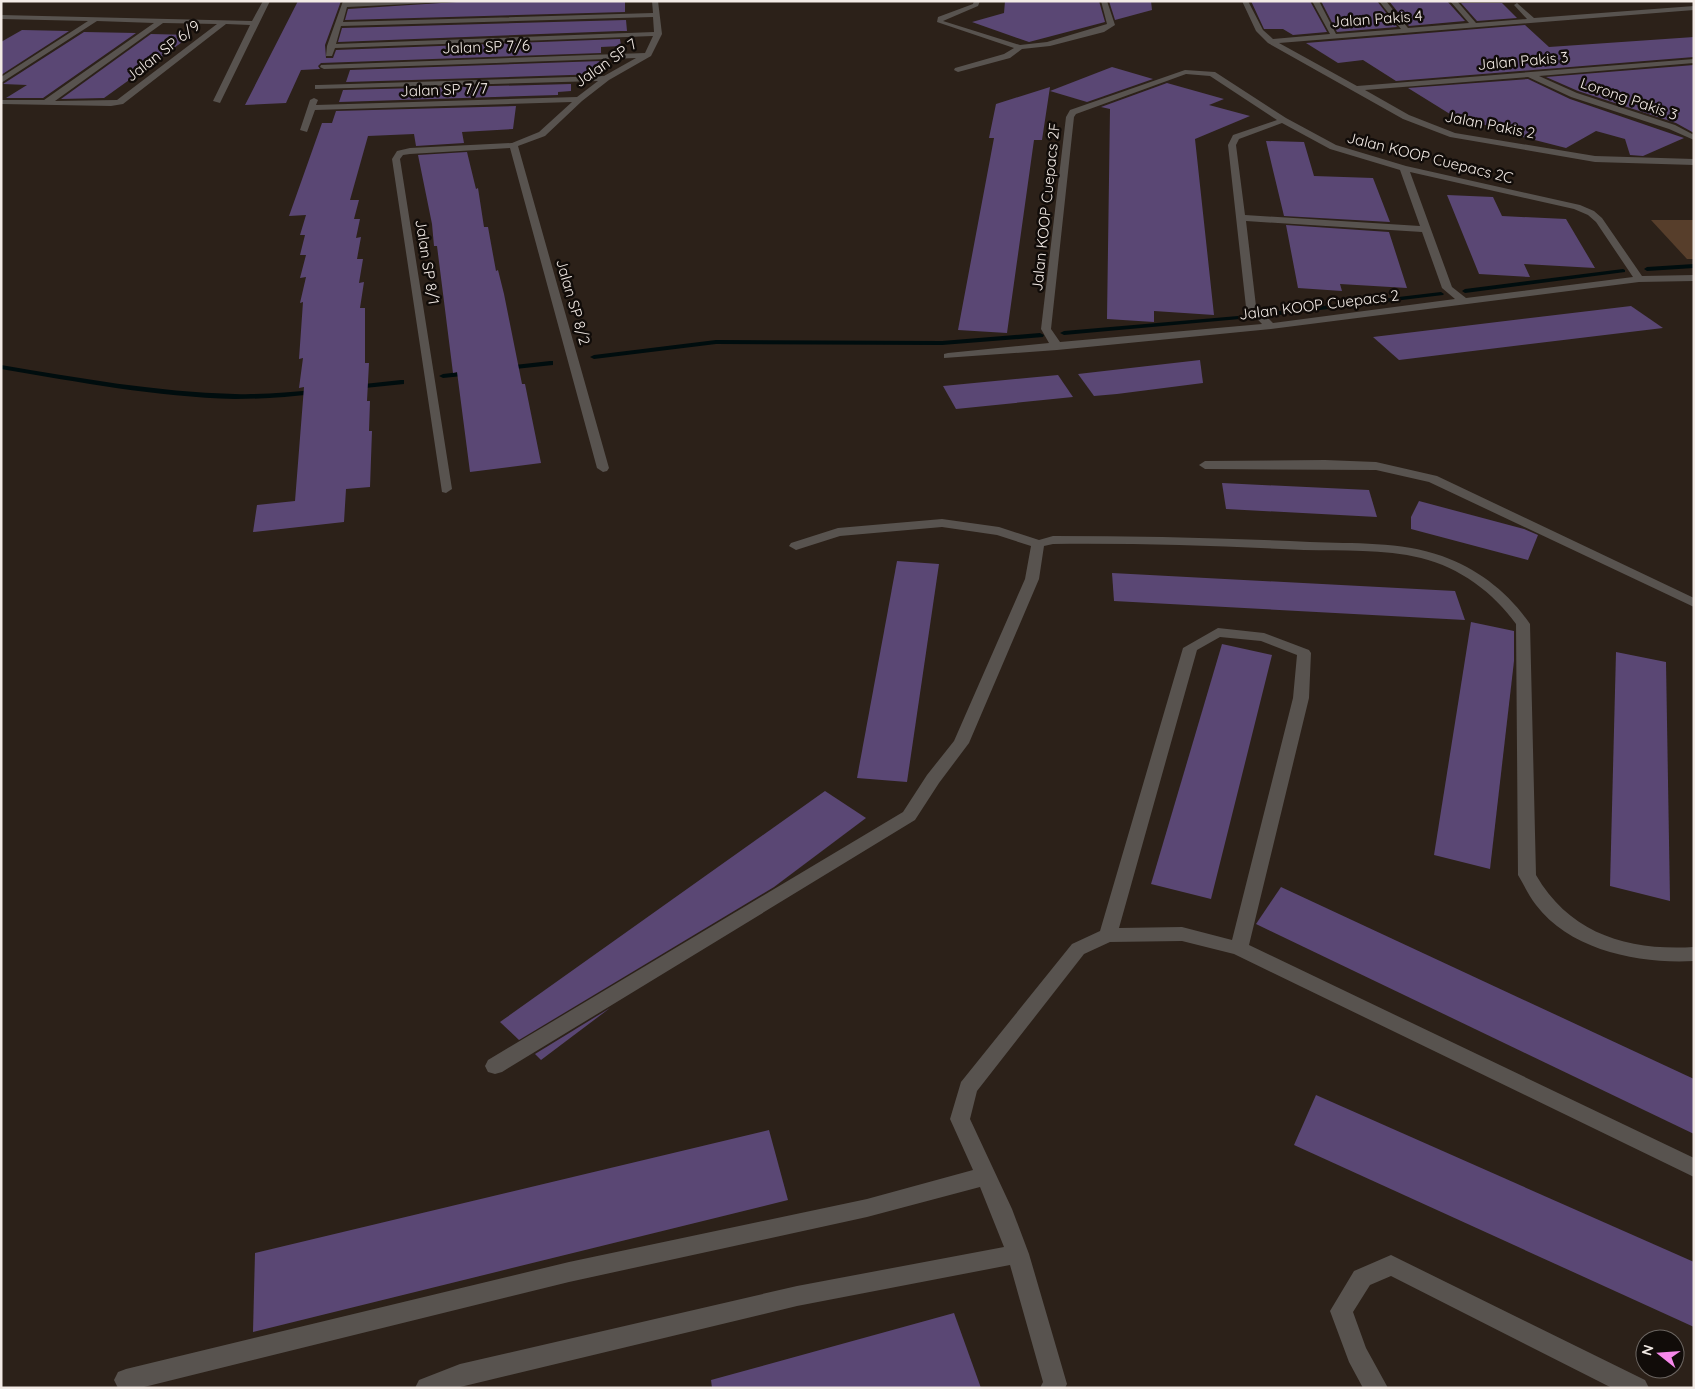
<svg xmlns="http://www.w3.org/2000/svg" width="1695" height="1389" font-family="Quicksand,sans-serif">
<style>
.green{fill:#573e2b}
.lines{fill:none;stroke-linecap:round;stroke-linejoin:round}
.stream{fill:#000d0e;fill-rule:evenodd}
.building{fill:#5a4774}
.minor{fill:#58534f;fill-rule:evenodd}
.labels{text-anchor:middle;stroke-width:5;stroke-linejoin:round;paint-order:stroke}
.far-street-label{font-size:15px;fill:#f3ebe6;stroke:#110c09}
</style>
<rect width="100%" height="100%" fill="#2c2119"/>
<path class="green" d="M1651 220H1694V259H1687Z"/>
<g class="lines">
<g class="stream">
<path d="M1694 264V268L1647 271 1644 269 1647 267Z"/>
<path d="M1623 269 1625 270V272L1465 293 1462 291 1465 289Z"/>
<path d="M1441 292 1444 294 1443 295 1271 316 1268 314 1271 312Z"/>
<path d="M1238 316 1240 317V319L1064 335 1060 333 1064 331Z"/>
<path d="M1040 333 1044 335 1043 337 942 345 716 344 594 359 590 357 594 355 716 340 942 341Z"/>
<path d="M550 361H553V365L506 370 502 368 506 366Z"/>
<path d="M1 365C79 378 156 392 235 394 262 395 288 392 315 390L319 392 315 394C288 397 262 399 235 399 156 397 79 382 1 369Z"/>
<path d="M469 371 473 373 472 375 443 378 439 376 443 374Z"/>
<path d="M401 380H404V384L355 389 351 387 355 385Z"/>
</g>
</g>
<g class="building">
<path d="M298 1H341L325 45 326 58H333L336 50 620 39 621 46 601 47V53L321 63 318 66 320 69 301 70 286 103 245 105Z"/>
<path d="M472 1H625V12L345 20 348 9Z"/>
<path d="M1005 1H1099L1105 22 1029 42 972 22 1004 13Z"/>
<path d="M1109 1H1151L1152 10 1115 20Z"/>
<path d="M1251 1H1310L1327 32 1293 35 1283 29H1264Z"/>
<path d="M1321 1H1377L1397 27 1337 32Z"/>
<path d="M1389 1H1447L1465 21 1409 26Z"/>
<path d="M1461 3H1502L1517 18 1477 21Z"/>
<path d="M626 20 627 31H620L338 42 342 28Z"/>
<path d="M1525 25 1549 47 1694 37V57L1396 81 1363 60 1338 63 1306 43Z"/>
<path d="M22 30 69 31 1 75V42Z"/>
<path d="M84 32 136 33 43 98H6L27 85 3 84Z"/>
<path d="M151 34 192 35 104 98 61 99Z"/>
<path d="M601 61 602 74 346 82 350 70Z"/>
<path d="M1694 65V133L1676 123 1578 91 1546 77Z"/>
<path d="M1112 67 1153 79 1087 102 1050 91Z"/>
<path d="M1528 79 1570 99 1684 138 1643 156 1630 155 1625 139 1596 131 1566 148 1511 134 1465 118 1458 119 1408 88Z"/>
<path d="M1167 83 1224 99 1209 105 1250 116 1195 139 1214 315 1154 311V322L1107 319 1110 109 1101 107Z"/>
<path d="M571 84V91L558 92V95L339 102 343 90Z"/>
<path d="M1050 87 1042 140H1034L1007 333 958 330 994 138H989L996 104Z"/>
<path d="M516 106 513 129 462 132 464 143 416 146 414 134 368 136 350 200H359L354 219H360L356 238 361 237 357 259H363L359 283 364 282 360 308H365V363H369L367 401H370L369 431H372L370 487 346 489 344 522 253 532 257 505 295 501 304 387 299 388 303 358 299 359 303 302 300 303 306 277 300 278 306 255H300L305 235H300L306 215 289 216 322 123H332L336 111Z"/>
<path d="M1266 141 1304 142 1314 176 1373 178 1390 222 1284 216Z"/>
<path d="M467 152 476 189 478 188 484 227H488L496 271 498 270 504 294 522 384H525L541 463 470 472 457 372 453 373 437 246H434L432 224 418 155Z"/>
<path d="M1447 195 1493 197 1502 216 1566 219 1595 268 1524 264 1530 277 1479 274Z"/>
<path d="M1286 225 1389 232 1407 288 1340 284 1342 291 1298 288Z"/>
<path d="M1631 306 1663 328 1399 360 1373 337Z"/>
<path d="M1200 360 1203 383 1117 394 1094 396 1078 374Z"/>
<path d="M1058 375 1073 397 956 409 943 386Z"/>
<path d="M1222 483 1369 490 1377 517 1226 509Z"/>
<path d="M1419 501 1524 529 1538 535 1528 560 1411 529V517Z"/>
<path d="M897 561 939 564 907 782 857 778Z"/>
<path d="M1112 573 1455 591 1465 620 1114 601Z"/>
<path d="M1471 622 1514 631V661L1490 869 1434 855Z"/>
<path d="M1222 644 1272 655 1211 899 1151 884Z"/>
<path d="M1616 652 1666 662 1670 901 1610 886Z"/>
<path d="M825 791 866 818 774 887 519 1040 500 1022Z"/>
<path d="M1281 887 1694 1079V1134L1256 924Z"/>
<path d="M610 1008 541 1060 535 1054Z"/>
<path d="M1316 1095 1694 1262V1327L1294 1145Z"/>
<path d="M769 1130 788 1200 253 1332 255 1253Z"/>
<path d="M954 1313 981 1388H712L711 1380Z"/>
</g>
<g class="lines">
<g class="minor">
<path d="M263 1H270L220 103 213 101 250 25 226 24 123 104 111 106 1 104V100H44L154 23 97 21 1 83V77L88 21 1 19V15L252 21ZM163 23 217 24 117 100 55 101Z"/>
<path d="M343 1H470L347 7 343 22 653 13 652 1H658L662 34 651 56 609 80 582 101 545 136 518 146 609 468 607 471 603 472 597 468 510 148 410 154 403 155 400 159 452 489 446 493 442 492 392 159 397 151 410 148 512 143 539 132 572 102 315 110 307 132 300 130 310 100 314 98 318 100 316 105 577 97 598 81 315 89V85H318L604 76 636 58 324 69 320 67 321 65 645 53 653 36 335 48 332 56H326L327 46ZM653 17 654 32 336 44 341 26Z"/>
<path d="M974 1H980L978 6 943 21 1020 45 1047 42 1107 24 1101 1H1107L1115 25 1104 32 1050 46 1022 49 1010 58 958 72 954 70 955 68 1004 54 1014 48 937 22 938 17 973 4Z"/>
<path d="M1242 1H1248L1263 30 1273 39 1330 34 1312 1H1319L1336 34 1401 29 1379 1H1386L1408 28 1469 23 1450 1H1457L1476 23 1527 19 1514 5 1517 3 1534 18 1694 6V10L1279 43 1357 86 1694 59V63L1539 76 1577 93 1675 125 1694 135V140L1669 129 1571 97 1528 77 1365 90 1409 115 1455 133 1595 156 1694 159V165L1595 162 1450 137 1403 119 1268 43 1256 31Z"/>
<path d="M1185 70 1215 72 1286 118 1336 145 1406 166 1580 205 1594 211 1602 218 1642 276 1694 275V281L1639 282 1271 329 1057 350 944 358V354L948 353 1049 343 1041 329 1066 117 1070 110ZM1186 74 1210 76 1277 120 1233 135 1228 145 1246 307 1262 324 1060 342 1051 329 1074 117 1076 114ZM1282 123 1330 149 1400 170 1420 226 1245 215 1236 145 1239 139ZM1410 172 1574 209 1588 215 1596 222 1633 277 1466 298 1452 287ZM1246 221 1422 232 1442 288 1455 299 1273 323 1256 306Z"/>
<path d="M1325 460 1376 462 1437 476 1694 598V607L1429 482 1376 470 1205 469 1199 465 1205 461Z"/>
<path d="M942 519 999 527 1039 540 1053 536C1139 536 1225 538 1310 542 1354 544 1400 541 1442 556 1478 569 1508 592 1530 624L1536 875C1570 934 1628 951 1694 947V961C1640 964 1571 951 1536 905 1529 896 1524 885 1518 875L1516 624C1494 593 1459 567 1421 558 1384 549 1342 551 1304 550 1220 546 1137 543 1053 544L1044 546 1039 579 969 743 939 783 915 820 502 1072 495 1074 488 1072 485 1066 488 1060 903 812 927 775 954 741 1025 579 1031 546 997 535 942 527 840 536 796 550 789 546 791 543 838 528Z"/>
<path d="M1218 628 1264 633 1309 650 1311 653 1309 698 1249 945 1694 1158V1177L1234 954 1182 941 1110 942 1084 954 977 1091 970 1119 1012 1209 1029 1254 1067 1384 1065 1388H1040L1043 1382 1010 1265 797 1306 456 1388H415L419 1380 460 1364 797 1286 1004 1247 980 1187 867 1217 569 1282 140 1388H118L114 1380 118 1372 126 1369 569 1262 867 1199 973 1170 950 1119 961 1082 1072 944 1100 931 1183 648ZM1220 637 1261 641 1297 655 1293 698 1232 940 1182 927 1119 928 1197 650Z"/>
<path d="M1391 1255 1645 1380 1649 1388H1612L1391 1276 1370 1285 1353 1312 1366 1348 1388 1388H1363L1349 1362 1330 1311 1354 1271Z"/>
</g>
</g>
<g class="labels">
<g class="far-street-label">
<text transform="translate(1377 19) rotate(-4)" y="5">Jalan Pakis 4</text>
<text transform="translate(486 47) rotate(-2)" y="5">Jalan SP 7/6</text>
<text transform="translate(163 51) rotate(-38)" y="5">Jalan SP 6/9</text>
<text transform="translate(1523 61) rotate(-5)" y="5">Jalan Pakis 3</text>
<text transform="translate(606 63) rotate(-35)" y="5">Jalan SP 7</text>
<text transform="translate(444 90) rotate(-2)" y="5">Jalan SP 7/7</text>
<text transform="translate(1629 99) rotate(19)" y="5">Lorong Pakis 3</text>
<text transform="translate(1490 125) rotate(11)" y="5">Jalan Pakis 2</text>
<text transform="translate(1430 158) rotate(14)" y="5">Jalan KOOP Cuepacs 2C</text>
<text transform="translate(1046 207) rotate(-84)" y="5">Jalan KOOP Cuepacs 2F</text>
<text transform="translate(427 262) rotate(81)" y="5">Jalan SP 8/1</text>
<text transform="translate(573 302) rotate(74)" y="5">Jalan SP 8/2</text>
<text transform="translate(1319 305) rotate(-7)" y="5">Jalan KOOP Cuepacs 2</text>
</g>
</g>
<rect width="1695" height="1389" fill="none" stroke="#f3ebe6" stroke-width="5"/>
<g transform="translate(1660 1354) rotate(287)"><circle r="24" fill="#110c09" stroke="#6b6561"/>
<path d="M0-4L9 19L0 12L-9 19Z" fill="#f788eb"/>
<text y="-8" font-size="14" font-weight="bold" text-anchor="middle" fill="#f3ebe6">N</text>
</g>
</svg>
